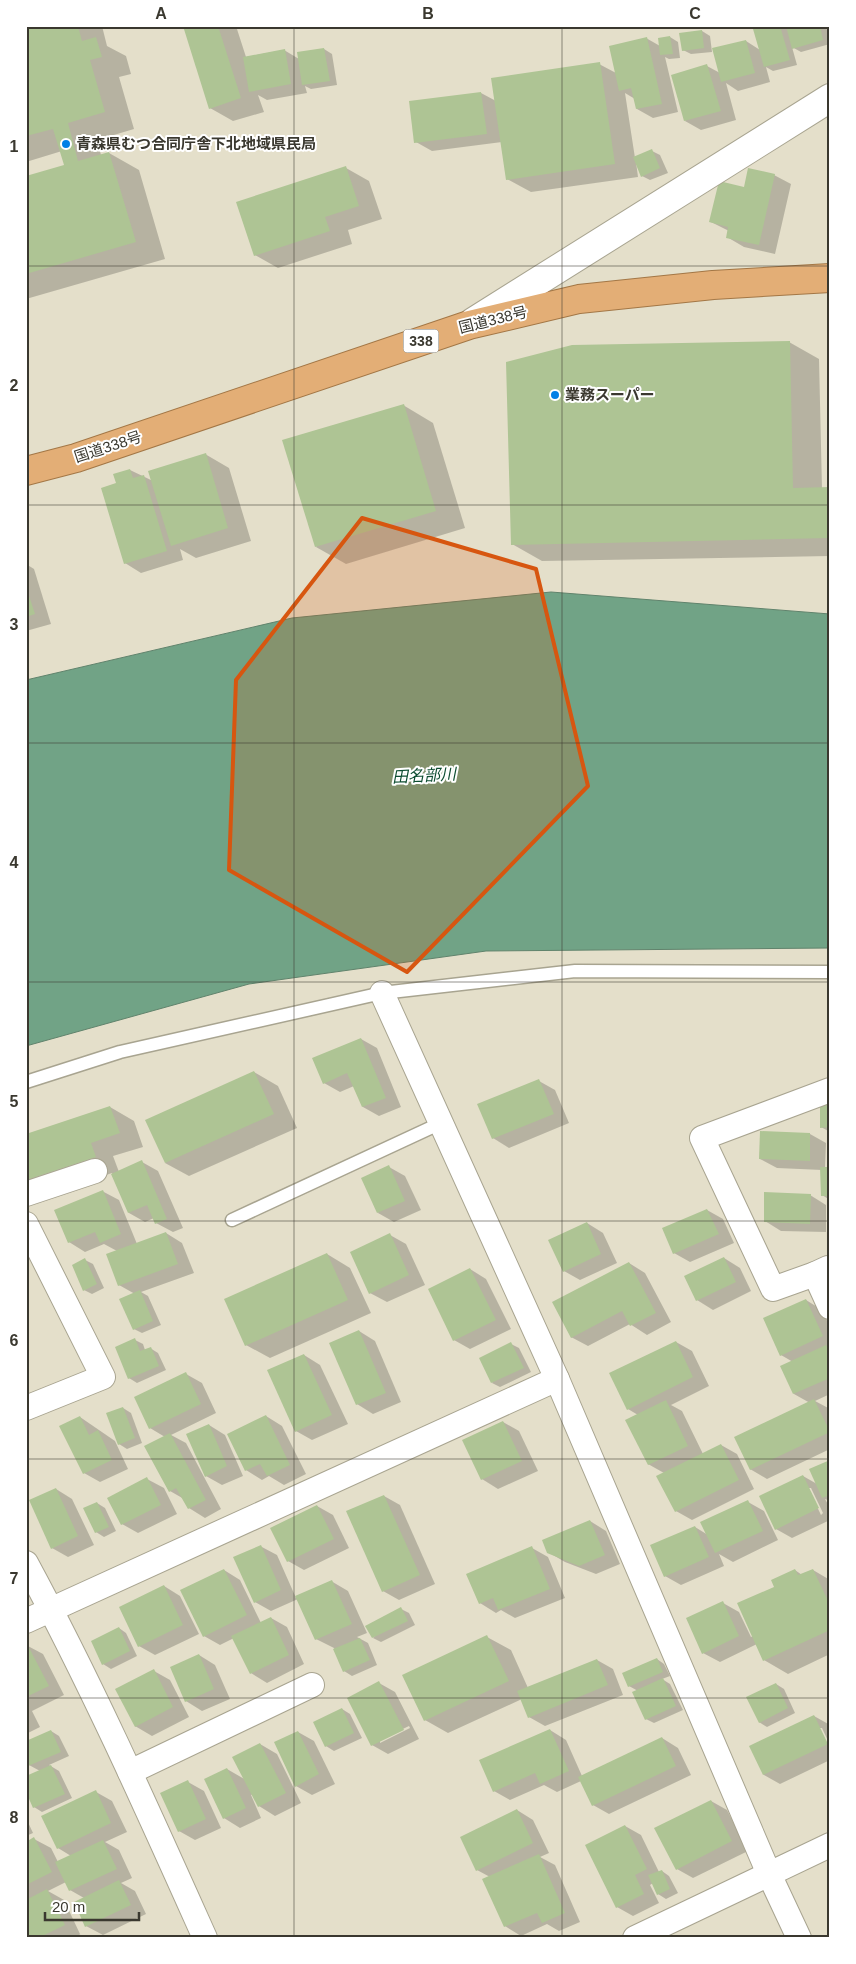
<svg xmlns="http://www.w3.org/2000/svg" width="856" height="1964" font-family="Helvetica,'Noto Sans JP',sans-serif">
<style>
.water{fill:#71a386;stroke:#60836c}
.shadow{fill:#0003;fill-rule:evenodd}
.building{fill:#aec494}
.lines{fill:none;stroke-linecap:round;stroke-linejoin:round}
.service-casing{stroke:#a8a490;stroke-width:15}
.minor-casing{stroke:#a8a490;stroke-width:26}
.tertiary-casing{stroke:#a8a490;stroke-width:30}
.trunk-casing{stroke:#a37746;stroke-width:30}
.service{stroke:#fff;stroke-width:12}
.minor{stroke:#fff;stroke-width:24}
.tertiary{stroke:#fff;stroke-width:28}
.trunk{stroke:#e3ae76;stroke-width:28}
.marked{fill:#d75610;fill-opacity:0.2;stroke:#d75610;stroke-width:4;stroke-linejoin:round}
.grid{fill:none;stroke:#3a382f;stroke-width:1;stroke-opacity:0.55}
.poi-dot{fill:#0180e6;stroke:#fff;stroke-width:2}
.labels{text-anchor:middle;stroke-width:4;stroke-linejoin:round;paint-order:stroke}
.shield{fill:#fff;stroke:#75746d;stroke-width:1}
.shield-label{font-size:14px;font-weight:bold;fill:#3a382f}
.poi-label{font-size:15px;font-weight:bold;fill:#3a382f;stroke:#fff;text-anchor:start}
.street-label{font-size:15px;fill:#3a382f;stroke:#fff}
.water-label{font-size:16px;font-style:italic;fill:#0d4d31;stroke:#fff}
.neatline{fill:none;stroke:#3a382f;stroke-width:2}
.grid-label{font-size:16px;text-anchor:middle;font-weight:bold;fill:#3a382f}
</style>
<rect width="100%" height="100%" fill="#e4dfca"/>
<path class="water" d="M551 592 830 614V948L486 951 249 984 26 1046V680L292 618Z"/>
<g class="shadow">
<path d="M26 26H102L107 46 126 56 131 74 119 77 134 129 97 140 101 155 109 153 139 170 165 259 26 299V177L66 166 62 151 26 162Z"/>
<path d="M184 26H236L246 57 284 50 299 59 298 53 324 49 332 54 337 85 311 89 305 86 307 93 267 100 258 95 264 112 233 121 210 108Z"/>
<path d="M769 26H784L788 29 787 26H826L830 44 801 52 792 47 797 65 773 71 766 67 770 82 738 91 726 83 736 120 701 130 685 121 707 66 720 73 746 41 760 50Z"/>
<path d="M702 31 710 36 712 52 691 54 683 50Z"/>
<path d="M670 37 678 42 680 58 669 59 665 57 678 112 653 118 637 109 635 99 625 93 635 158 652 151 660 155 668 173 650 180 642 176 636 162 638 177 531 192 507 179 502 142 432 151 416 142 481 93 496 101 599 64 616 73 646 38 660 46Z"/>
<path d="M346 168 369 181 382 219 348 230 352 244 278 268 255 255Z"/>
<path d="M774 175 791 184 775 254 744 247 727 237 729 231 711 222 745 188Z"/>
<path d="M789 342 819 359 822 489H830V556L542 561 512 544Z"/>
<path d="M403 405 433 423 465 528 346 564 316 547Z"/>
<path d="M205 454 229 468 251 541 196 558 180 549 183 560 141 573 125 563 130 470 153 481Z"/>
<path d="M26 564 34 569 51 624 26 631Z"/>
<path d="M361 1039 377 1048 401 1107 379 1116 363 1107 354 1086 340 1092 324 1083Z"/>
<path d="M254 1072 278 1086 297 1128 189 1176 165 1163Z"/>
<path d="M539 1081 555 1090 569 1123 509 1148 493 1138Z"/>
<path d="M830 1101V1132L821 1127Z"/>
<path d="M110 1107 134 1121 143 1147 113 1156 119 1172 142 1162 158 1171 183 1228 173 1232 156 1223 154 1218 145 1222 129 1213 112 1173 46 1195 26 1183V1135Z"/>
<path d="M810 1134 826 1143 825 1168H830V1200L822 1195V1170L777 1168 760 1159Z"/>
<path d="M389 1167 405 1176 421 1210 394 1222 378 1213Z"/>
<path d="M102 1191 119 1200 137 1244 166 1233 182 1243 194 1273 141 1292 148 1296 161 1325 142 1333 134 1329 135 1294 119 1285 117 1251 104 1244 85 1252 69 1242Z"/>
<path d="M810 1195 826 1205V1232L781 1231 765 1221Z"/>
<path d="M707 1210 723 1219 734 1243 690 1262 674 1253Z"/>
<path d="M587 1223 603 1233 617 1263 580 1280 564 1271Z"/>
<path d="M390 1235 406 1244 425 1285 387 1302 370 1293Z"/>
<path d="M327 1254 350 1268 371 1313 270 1358 246 1345Z"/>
<path d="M724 1258 740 1268 751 1291 713 1310 697 1300Z"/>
<path d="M85 1260 93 1264 104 1288 92 1294 84 1290Z"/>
<path d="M629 1263 645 1273 671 1322 647 1335 630 1324 588 1346 571 1337Z"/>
<path d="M470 1269 486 1279 511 1329 470 1349 454 1340Z"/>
<path d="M806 1300 822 1310 830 1327V1394L815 1401 830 1409V1449L767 1479 750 1469 810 1403 794 1394 793 1362 781 1355Z"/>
<path d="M359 1331 375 1341 401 1402 373 1414 357 1404Z"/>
<path d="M135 1340 143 1344 145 1350 150 1348 158 1353 166 1370 137 1383 129 1378Z"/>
<path d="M676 1342 692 1351 709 1386 671 1405 682 1411 703 1454 721 1445 737 1454 754 1489 692 1520 676 1511 664 1473 648 1464 638 1415 628 1409Z"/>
<path d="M511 1344 519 1348 531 1372 500 1387 492 1383Z"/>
<path d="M304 1355 320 1365 348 1424 312 1440 296 1431Z"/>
<path d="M186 1374 202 1383 216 1413 171 1435 186 1443 221 1509 205 1518 189 1508 184 1499 170 1491 165 1437 150 1428Z"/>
<path d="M123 1408 131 1413 142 1443 127 1449 119 1444Z"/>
<path d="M266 1416 282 1426 306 1474 284 1485 269 1476 262 1480 246 1470Z"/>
<path d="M80 1417 115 1441 128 1469 100 1482 84 1473Z"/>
<path d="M503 1422 519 1431 538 1471 498 1489 482 1479Z"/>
<path d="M209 1425 225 1435 243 1476 222 1485 206 1476Z"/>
<path d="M830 1461V1501L825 1499 830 1508V1520L792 1538 776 1529 803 1476 817 1484ZM808 1488H811L823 1513 821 1515Z"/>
<path d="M147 1479 164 1488 177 1514 138 1533 122 1524Z"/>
<path d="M56 1489 72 1499 94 1545 68 1557 52 1548Z"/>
<path d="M384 1496 400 1505 435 1584 399 1600 383 1591Z"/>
<path d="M748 1502 764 1511 778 1540 733 1562 719 1554 724 1566 681 1585 665 1576 695 1527 708 1535Z"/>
<path d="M97 1503 105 1508 116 1531 104 1537 96 1532Z"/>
<path d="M317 1506 333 1515 349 1548 304 1570 288 1561Z"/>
<path d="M590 1521 606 1531 620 1564 596 1574 565 1562 548 1552Z"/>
<path d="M260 1546 277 1555 296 1598 331 1581 348 1591 367 1633 357 1637 368 1643 377 1665 352 1676 344 1671 334 1648 316 1639 298 1599 271 1611 255 1602Z"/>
<path d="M532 1548 548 1557 565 1598 515 1618 501 1610 496 1613 480 1603Z"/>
<path d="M224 1570 240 1580 261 1623 271 1618 287 1627 304 1664 267 1683 251 1673 234 1638 220 1645 204 1636Z"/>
<path d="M795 1570 802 1575 813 1570 830 1580V1654L788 1674 764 1660 757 1644 720 1662 703 1653 723 1603 739 1612 751 1637 753 1636 776 1587Z"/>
<path d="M164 1586 180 1596 199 1634 155 1655 139 1646Z"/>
<path d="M401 1609 409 1613 415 1625 381 1642 373 1638Z"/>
<path d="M119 1628 126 1633 137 1656 111 1669 103 1664Z"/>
<path d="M487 1637 511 1650 528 1688 597 1660 613 1669 623 1695 545 1726 529 1717 522 1699 448 1733 425 1720Z"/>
<path d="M26 1645 43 1654 64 1695 32 1711 40 1727 26 1734Z"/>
<path d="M199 1655 215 1665 230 1699 202 1711 186 1701Z"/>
<path d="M657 1659 664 1664 670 1676 662 1679 670 1684 683 1710 654 1723 646 1719 638 1691 629 1686Z"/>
<path d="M154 1671 170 1680 189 1717 152 1736 135 1726Z"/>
<path d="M379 1683 395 1692 419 1739 388 1754 372 1745ZM409 1726 410 1728 380 1743V1740Z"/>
<path d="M776 1684 784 1689 795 1713 767 1727 759 1722Z"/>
<path d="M342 1709 350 1714 362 1738 334 1751 326 1746Z"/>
<path d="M814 1716 830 1725V1745L822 1728H819L830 1750V1760L780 1784 764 1775 751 1746Z"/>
<path d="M550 1730 566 1740 582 1776 662 1738 678 1748 691 1775 609 1814 593 1805 581 1781 557 1792 544 1785 510 1800 494 1791Z"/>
<path d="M51 1731 59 1736 69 1756 49 1765 59 1771 72 1798 42 1812 34 1807 40 1771 29 1765Z"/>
<path d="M298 1732 314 1741 335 1784 312 1795 296 1786Z"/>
<path d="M260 1744 277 1754 301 1803 275 1816 259 1806 253 1794 251 1795 261 1818 240 1828 224 1818 227 1769 246 1780Z"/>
<path d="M188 1782 204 1791 221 1828 195 1840 179 1831Z"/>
<path d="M96 1792 112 1801 127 1832 105 1842 119 1850 132 1878 121 1883 135 1891 146 1914 103 1935 86 1926 84 1898 70 1890 66 1882 48 1891 64 1900 80 1934H79L85 1938H26V1843L34 1839 51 1848 58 1862 71 1856 58 1848Z"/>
<path d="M711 1801 727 1810 748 1851 693 1878 677 1869Z"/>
<path d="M517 1810 533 1820 549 1853 540 1857 555 1865 580 1922 559 1931 547 1924 521 1936 505 1926 490 1877 477 1870Z"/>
<path d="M26 1818 33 1833 26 1836Z"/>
<path d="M625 1826 641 1835 659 1872 662 1871 669 1876 678 1893 666 1899 658 1894 653 1883 650 1885 659 1903 633 1916 617 1907Z"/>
</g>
<g class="building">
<path d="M26 26H78L82 41 96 37 102 57 90 60 105 112 68 123 78 161 109 152 136 242 26 274V176L64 165 53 129 26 136Z"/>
<path d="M183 26H218L241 98 209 109Z"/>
<path d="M764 26H780L790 60 764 67 753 29Z"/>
<path d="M786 26H820L823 40 792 49Z"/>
<path d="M702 30 704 48 682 51 679 33Z"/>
<path d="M670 36 673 54 660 55 658 38Z"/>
<path d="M647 37 662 104 636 109 631 88 619 91 609 46Z"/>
<path d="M746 40 755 73 721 82 712 48Z"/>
<path d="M324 48 330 81 302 85 297 52Z"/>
<path d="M285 49 291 84 249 92 243 57Z"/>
<path d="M600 62 615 164 506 180 491 78Z"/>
<path d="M707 64 721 111 684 121 671 75Z"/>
<path d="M481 92 487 134 414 143 409 101Z"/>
<path d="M652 149 660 168 641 177 633 157Z"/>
<path d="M346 166 359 206 325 217 330 231 254 256 236 202Z"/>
<path d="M748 168 775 174 759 245 726 238 728 227 709 222 719 181 744 187Z"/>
<path d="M790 341 793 488 830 487V538L511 545 506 362 572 345Z"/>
<path d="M404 404 436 511 315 547 282 440Z"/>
<path d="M206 453 228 528 171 546 148 471Z"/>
<path d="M130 469 133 478 144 475 167 551 124 564 101 488 116 483 113 474Z"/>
<path d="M26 587 35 614 26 617Z"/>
<path d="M361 1038 386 1098 362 1107 347 1073 323 1084 312 1058Z"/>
<path d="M254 1071 274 1114 165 1163 145 1120Z"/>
<path d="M539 1079 554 1114 492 1139 477 1104Z"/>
<path d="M820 1100H830V1127L820 1128Z"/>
<path d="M110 1106 120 1133 91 1143 96 1157 26 1180V1134Z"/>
<path d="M760 1131 810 1133V1161L759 1159Z"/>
<path d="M142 1160 167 1219 155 1224 147 1205 128 1213 111 1174Z"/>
<path d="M389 1165 405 1201 377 1213 361 1178Z"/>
<path d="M820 1167H830V1196H821Z"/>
<path d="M103 1190 121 1234 100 1243 95 1232 68 1243 54 1210Z"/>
<path d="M764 1192 811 1194 810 1224 764 1222Z"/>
<path d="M707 1209 719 1234 673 1254 662 1228Z"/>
<path d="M587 1222 601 1254 563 1272 548 1240Z"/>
<path d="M166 1232 178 1264 118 1286 106 1254Z"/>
<path d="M390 1233 409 1275 369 1294 350 1252Z"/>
<path d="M327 1253 348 1300 245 1346 224 1299Z"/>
<path d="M724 1257 736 1282 696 1301 684 1276Z"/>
<path d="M85 1258 97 1284 83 1291 72 1265Z"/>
<path d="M629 1262 656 1313 630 1326 622 1311 571 1338 552 1302Z"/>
<path d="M470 1268 496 1320 453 1341 428 1289Z"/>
<path d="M140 1290 153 1321 133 1330 119 1299Z"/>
<path d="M806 1299 823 1336 780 1356 763 1318Z"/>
<path d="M359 1330 386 1393 356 1405 329 1343Z"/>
<path d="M135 1338 140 1351 151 1347 159 1366 128 1379 115 1347Z"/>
<path d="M676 1341 693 1377 627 1410 609 1373Z"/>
<path d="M511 1342 524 1368 491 1383 479 1358Z"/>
<path d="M826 1345 830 1353V1378L793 1394 780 1366Z"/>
<path d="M304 1354 332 1415 295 1432 267 1370Z"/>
<path d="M186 1372 201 1404 149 1429 134 1397Z"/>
<path d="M814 1399 830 1432 750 1470 734 1437Z"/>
<path d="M666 1400 688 1446 648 1465 625 1420Z"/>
<path d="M123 1407 135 1438 118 1445 106 1413Z"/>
<path d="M266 1415 290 1465 267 1476 260 1464 245 1471 227 1434Z"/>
<path d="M80 1416 89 1435 98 1430 112 1460 83 1474 59 1426Z"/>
<path d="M503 1421 522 1461 481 1480 462 1440Z"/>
<path d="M209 1424 227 1466 205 1477 186 1434Z"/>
<path d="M170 1433 206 1500 188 1509 176 1488 169 1492 144 1446Z"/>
<path d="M721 1444 739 1480 675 1512 656 1476Z"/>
<path d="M830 1460V1495L822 1498 809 1469Z"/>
<path d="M803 1475 819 1508 775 1530 759 1496Z"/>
<path d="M147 1477 161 1505 121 1525 107 1498Z"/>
<path d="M56 1488 78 1536 51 1549 29 1500Z"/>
<path d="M384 1495 420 1575 382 1592 346 1511Z"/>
<path d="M748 1500 763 1531 715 1553 700 1522Z"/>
<path d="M97 1502 109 1527 95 1533 83 1508Z"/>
<path d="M317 1505 334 1539 287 1562 270 1528Z"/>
<path d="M590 1520 605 1555 579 1566 547 1553 542 1540Z"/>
<path d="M695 1526 709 1557 664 1577 650 1545Z"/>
<path d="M261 1545 281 1590 254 1603 233 1557Z"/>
<path d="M532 1546 550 1589 498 1610 493 1598 479 1604 466 1574Z"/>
<path d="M224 1569 247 1615 203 1637 180 1590Z"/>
<path d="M795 1569 798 1575 813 1569 830 1605V1630L763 1661 737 1603 774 1587 771 1580Z"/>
<path d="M332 1580 352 1624 315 1640 295 1596Z"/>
<path d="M164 1585 183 1625 138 1647 119 1607Z"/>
<path d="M723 1601 739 1636 702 1654 686 1618Z"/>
<path d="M401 1607 408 1621 372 1638 365 1626Z"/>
<path d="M271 1617 289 1655 250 1674 231 1636Z"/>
<path d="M119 1627 130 1651 102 1665 91 1641Z"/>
<path d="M487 1635 509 1681 424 1721 402 1675Z"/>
<path d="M360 1638 370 1660 343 1672 333 1649Z"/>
<path d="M26 1642 49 1686 26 1697Z"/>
<path d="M199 1654 214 1689 185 1702 170 1667Z"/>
<path d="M657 1658 663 1672 628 1687 622 1673Z"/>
<path d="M597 1659 608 1685 528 1718 517 1691Z"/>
<path d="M154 1669 173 1707 135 1727 115 1689Z"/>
<path d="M663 1678 676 1706 645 1720 632 1692Z"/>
<path d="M379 1681 404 1730 371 1746 347 1698Z"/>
<path d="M776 1683 788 1708 759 1723 746 1697Z"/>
<path d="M342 1708 354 1733 325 1747 313 1722Z"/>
<path d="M814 1715 828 1744 763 1775 749 1746Z"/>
<path d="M550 1729 569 1771 540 1784 535 1773 493 1792 479 1760Z"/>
<path d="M51 1730 61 1752 28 1766 26 1762V1741Z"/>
<path d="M298 1731 319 1774 295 1787 274 1742Z"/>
<path d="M662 1737 676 1766 592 1806 578 1777Z"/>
<path d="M260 1743 286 1793 258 1807 232 1757Z"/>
<path d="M51 1765 65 1794 33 1808 26 1792V1776Z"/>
<path d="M227 1768 246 1808 223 1819 204 1779Z"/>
<path d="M188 1780 206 1819 178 1832 160 1793Z"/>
<path d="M96 1790 111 1823 57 1849 41 1816Z"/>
<path d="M711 1800 732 1841 676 1870 654 1828Z"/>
<path d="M517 1809 533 1843 476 1871 460 1837Z"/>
<path d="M625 1825 647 1869 635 1875 644 1894 616 1908 585 1845Z"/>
<path d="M34 1837 52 1872 26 1885V1842Z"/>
<path d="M103 1840 117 1869 69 1891 55 1862Z"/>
<path d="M539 1854 565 1913 542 1923 537 1913 504 1927 482 1879Z"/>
<path d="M662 1870 670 1889 657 1895 648 1875Z"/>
<path d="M119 1880 131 1905 85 1927 74 1902Z"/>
<path d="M47 1889 65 1925 38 1938H26V1900Z"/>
</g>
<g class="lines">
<defs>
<g id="service">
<path d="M26 1082 120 1052 382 993 575 971 830 972"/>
<path d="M232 1220 441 1123"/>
</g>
<g id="minor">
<path d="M382 993 557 1379 769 1874 799 1938"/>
<path d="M26 1194 95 1171"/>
<path d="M26 1224 103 1377 26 1408"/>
<path d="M828 1268 815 1274 830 1307"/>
<path d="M815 1274 773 1289 702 1138 830 1090"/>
<path d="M26 1563C92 1685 148 1811 205 1938"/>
<path d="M26 1621 557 1379"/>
<path d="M130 1772 312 1685"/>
<path d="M635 1938 830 1845"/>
</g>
<path id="tertiary" d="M473 322 830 98"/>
<path id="trunk" d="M26 471 76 458 469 325 579 299 713 285 830 278"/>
</defs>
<use href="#service" class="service-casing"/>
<use href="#minor" class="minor-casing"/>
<use href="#tertiary" class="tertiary-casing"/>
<use href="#trunk" class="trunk-casing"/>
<use href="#service" class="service"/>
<use href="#minor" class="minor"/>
<use href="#tertiary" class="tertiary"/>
<use href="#trunk" class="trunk"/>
</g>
<path class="marked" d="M362 518 536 569 588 786 407 972 229 870 236 680Z"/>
<path class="grid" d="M294 26V1938M562 26V1938M26 266H830M26 505H830M26 743H830M26 982H830M26 1221H830M26 1459H830M26 1698H830"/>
<g class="poi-dot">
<circle cx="66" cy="144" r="5"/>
<circle cx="555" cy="395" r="5"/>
</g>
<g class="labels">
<rect class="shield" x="403.5" y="329.5" width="35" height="23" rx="4"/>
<g class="shield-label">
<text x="421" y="346">338</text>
</g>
<g class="poi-label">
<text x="76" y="149">青森県むつ合同庁舎下北地域県民局</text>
<text x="565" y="400">業務スーパー</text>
</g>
<g class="street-label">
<text transform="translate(493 320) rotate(-14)" y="5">国道338号</text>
<text transform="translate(108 447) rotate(-18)" y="5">国道338号</text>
</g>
<g class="water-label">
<text transform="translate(424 775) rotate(-3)" y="6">田名部川</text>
</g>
</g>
<rect width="856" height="1964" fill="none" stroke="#ffffff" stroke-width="55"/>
<path d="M45 1912v8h94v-8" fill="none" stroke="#3a382f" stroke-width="2.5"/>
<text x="52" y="1912" font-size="15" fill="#3a382f" stroke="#ffffff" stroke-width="4" paint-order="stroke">20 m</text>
<rect x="28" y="28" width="800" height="1908" class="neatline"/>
<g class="grid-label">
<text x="161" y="19">A</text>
<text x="428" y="19">B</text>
<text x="695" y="19">C</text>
<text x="14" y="152">1</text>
<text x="14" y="391">2</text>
<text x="14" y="630">3</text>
<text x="14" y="868">4</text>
<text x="14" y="1107">5</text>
<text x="14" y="1346">6</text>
<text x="14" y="1584">7</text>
<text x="14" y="1823">8</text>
</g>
</svg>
